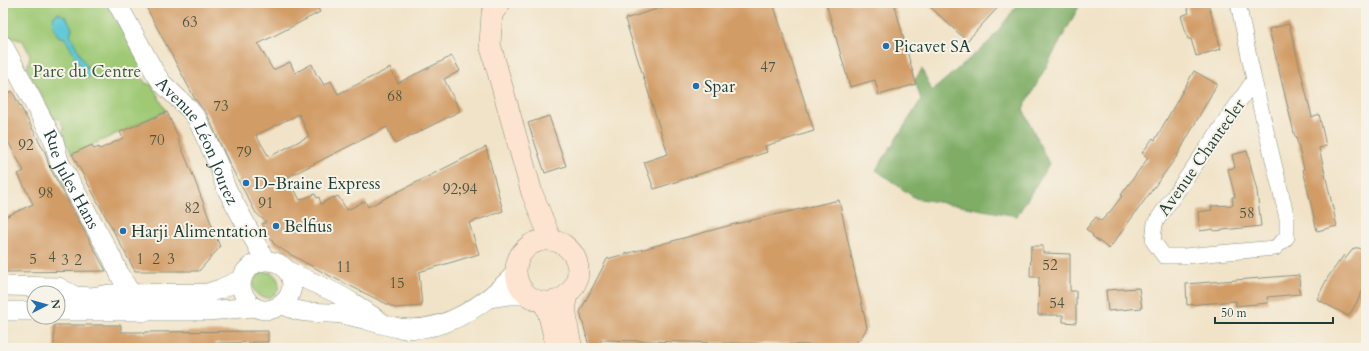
<svg xmlns="http://www.w3.org/2000/svg" width="1369" height="351" font-family="Cardo,serif">
<style>
.green{fill:#9fc975;stroke:#5f8354}
.forest{fill:#7fad66;stroke:#4f754d}
.water{fill:#5ec8d8;stroke:#3e8286}
.building{fill:#d29c66;fill-rule:evenodd}
.lines{fill:none;stroke-linecap:round;stroke-linejoin:round}
.minor-casing{stroke:#88907e;stroke-width:16}
.tertiary-casing{stroke:#88907e;stroke-width:20}
.secondary-casing{stroke:#88907e;stroke-width:22}
.minor{stroke:#fff;stroke-width:15}
.tertiary{stroke:#fff;stroke-width:19}
.secondary{stroke:#fde4d1;stroke-width:21}
.poi-dot{fill:#1f6fb2;stroke:#f7f3e8;stroke-width:1.5}
.labels{text-anchor:middle;stroke-width:4;stroke-linejoin:round;paint-order:stroke}
.number-label{font-size:15px;fill:#4c5540}
.poi-label{font-size:17px;fill:#1f3d34;stroke:#f7f3e8;text-anchor:start}
.park-label{font-size:17px;fill:#395941;stroke:#f7f3e8}
.street-label{font-size:17px;fill:#1f3d34;stroke:#f7f3e8}
</style>
<rect width="100%" height="100%" fill="#f7f3e8"/>
<filter id="ink" filterUnits="userSpaceOnUse"><feTurbulence type="fractalNoise" baseFrequency=".025" numOctaves="2"/><feDisplacementMap in="SourceGraphic" scale="8" xChannelSelector="R" yChannelSelector="G"/><feConvolveMatrix kernelMatrix="1 2 1 2 8 2 1 2 1" color-interpolation-filters="sRGB"/></filter>
<filter id="wash" filterUnits="userSpaceOnUse"><feTurbulence type="fractalNoise" baseFrequency=".012" numOctaves="4" result="noise"/><feDisplacementMap in="SourceGraphic" scale="16" xChannelSelector="R" yChannelSelector="G"/><feGaussianBlur stdDeviation="0.9" result="paint"/><feColorMatrix in="noise" values="0 0 0 0 0 0 0 0 0 0 0 0 0 0 0 0 0 1.4 0 .05"/><feComposite in="paint" operator="in"/></filter>
<g filter="url(#wash)">
<rect width="100%" height="100%" fill="#f1e3c8"/>
<g class="green">
<path d="M8 3H108L145 71 140 74 145 83 152 85 166 111 72 154 62 135 64 128 59 118 54 120 27 68 30 55 23 41 9 37 3 26V12L6 11Z"/>
<circle cx="266" cy="285" r="13"/>
</g>
<path class="forest" d="M1019 3H1081L1023 109 1049 164 1017 216 915 198 876 170 921 100 915 80 922 69 932 91 990 41Z"/>
<path class="water" d="M58 13 66 17 72 28 70 35 91 75 87 78 65 38 58 36 52 24 54 16Z"/>
<g id="blocks">
<g class="building">
<path d="M144 3H315L320 12 258 44 273 70 290 62 295 73 312 64 317 76 318 75 324 85 331 81 338 94 390 68 398 83 452 56 460 71 444 79 460 111 395 144 387 127 288 177 300 200 315 194 317 198 319 197 321 204 333 197 334 198 338 196 347 210 365 201 368 207 486 147 503 211 469 223 479 254 419 272 422 306 395 308 330 276 286 252 274 244 262 224 266 222 256 213 230 165 207 114 195 99ZM299 114 309 136 269 157 256 135Z"/>
<path d="M676 3H773L814 131 765 146 767 152 654 189 644 162 668 154 625 19Z"/>
<path d="M826 3H894L916 84 879 95 875 80 850 87Z"/>
<path d="M926 3H1002L967 41Z"/>
<path d="M1186 3H1208L1221 49 1196 56 1191 39H1188L1181 16 1189 13Z"/>
<path d="M1289 24 1312 117 1319 114 1326 146 1319 148 1337 226 1317 231 1306 182 1303 170 1304 169 1296 137H1295L1269 29Z"/>
<path d="M1194 71 1217 84 1177 156 1109 249 1092 236 1093 235 1086 229 1096 217 1101 221 1109 213 1122 196 1121 195 1148 158 1142 153 1153 138 1155 140Z"/>
<path d="M12 91 45 152 49 166 106 271 3 272V218L33 204 18 174 24 171 3 132V96Z"/>
<path d="M167 112 179 139H178L192 173 220 247 199 271H135L72 154 92 145 94 149 99 147 100 149 123 138 120 132Z"/>
<path d="M549 116 566 166 545 173 528 123Z"/>
<path d="M1247 151 1257 191 1261 226 1214 231 1213 229 1200 231 1198 212 1212 210 1211 206 1233 205 1232 197H1235L1228 169 1235 168 1232 155Z"/>
<path d="M839 200 867 328 861 338 851 346 601 340V346H589L580 312 607 259 731 225Z"/>
<path d="M1031 246H1043V253L1070 254V291H1076V323L1063 322V315H1038L1039 277H1030Z"/>
<path d="M1354 248H1359L1366 253V285L1352 311 1348 316 1317 299 1328 277 1344 255 1345 259Z"/>
<path d="M1299 275 1300 294 1267 297 1268 303 1236 306V301L1187 305 1186 284Z"/>
<path d="M1139 288 1142 308 1108 311 1106 290Z"/>
<path d="M54 325H121V332H142L143 334 146 332 268 331V342L216 343V348H118L119 347 54 348Z"/>
</g>
</g>
</g>
<g filter="url(#ink)">
<use href="#blocks" fill-opacity="0" stroke="#88907e" stroke-width="1"/>
<g class="lines">
<defs>
<path id="minor" d="M1238 3 1254 80 1287 218V237L1275 248 1184 256H1164L1153 241 1155 223 1254 80"/>
<g id="tertiary">
<path id="s1" d="M117 3 154 71 162 83 188 108 197 119 219 166 225 186 265 260"/>
<path id="s2" d="M3 45 54 141 59 161 67 176 111 256 121 277 142 312"/>
<path d="M286 270C288 272 290 275 291 278 298 304 262 322 247 300 231 279 251 256 274 262 281 263 286 270 292 273 303 278 314 283 325 288 346 297 364 310 382 323"/>
<path d="M3 286 58 287 75 296 92 297 111 294 208 293 220 289 242 279"/>
<path d="M489 298 508 295H527"/>
<path d="M283 304C300 316 323 311 342 314 361 317 380 325 399 328 445 334 485 305 516 273"/>
<path d="M3 311H34"/>
<path d="M58 311H207L254 307"/>
</g>
<g id="secondary">
<path d="M500 3 492 14 490 44 532 193 551 240"/>
<circle cx="547" cy="271" r="31"/>
<path d="M566 296C565 314 567 330 572 348"/>
<path d="M544 302 548 312 557 348"/>
</g>
</defs>
<use href="#minor" class="minor-casing"/>
<use href="#tertiary" class="tertiary-casing"/>
<use href="#secondary" class="secondary-casing"/>
<use href="#minor" class="minor"/>
<use href="#tertiary" class="tertiary"/>
<use href="#secondary" class="secondary"/>
</g>
</g>
<g class="poi-dot">
<circle cx="886" cy="46" r="4"/>
<circle cx="696" cy="86" r="4"/>
<circle cx="246" cy="183" r="4"/>
<circle cx="276" cy="226" r="4"/>
<circle cx="123" cy="231" r="4"/>
</g>
<g class="labels">
<g class="number-label">
<text x="190" y="27">63</text>
<text x="768" y="72">47</text>
<text x="395" y="101">68</text>
<text x="221" y="111">73</text>
<text x="157" y="145">70</text>
<text x="26" y="150">92</text>
<text x="244" y="157">79</text>
<text x="460" y="194">92;94</text>
<text x="46" y="198">98</text>
<text x="266" y="208">91</text>
<text x="192" y="213">82</text>
<text x="1247" y="218">58</text>
<text x="52" y="262">4</text>
<text x="33" y="264">5</text>
<text x="140" y="264">1</text>
<text x="156" y="264">2</text>
<text x="171" y="264">3</text>
<text x="65" y="265">3</text>
<text x="78" y="265">2</text>
<text x="1050" y="270">52</text>
<text x="344" y="272">11</text>
<text x="397" y="288">15</text>
<text x="1057" y="308">54</text>
</g>
<g class="poi-label">
<text x="894" y="52">Picavet SA</text>
<text x="704" y="92">Spar</text>
<text x="254" y="189">D-Braine Express</text>
<text x="284" y="232">Belfius</text>
<text x="131" y="237">Harji Alimentation</text>
</g>
<g class="park-label">
<text x="87" y="77">Parc du Centre</text>
</g>
<g class="street-label">
<text dy="6" stroke="none"><textPath href="#s1" startOffset="161">Avenue Léon Jourez</textPath></text>
<text transform="translate(1201 157) rotate(-55)" y="6">Avenue Chantecler</text>
<text dy="6" stroke="none"><textPath href="#s2" startOffset="151">Rue Jules Hans</textPath></text>
</g>
</g>
<rect width="1369" height="351" fill="none" stroke="#f7f3e8" stroke-width="16"/>
<g transform="translate(46 305) rotate(84)"><circle r="19" fill="#f7f3e8" stroke="#a1aaa0"/>
<path d="M0-3L7 15L0 10L-7 15Z" fill="#1f6fb2"/>
<text y="-6" font-size="11" font-weight="bold" text-anchor="middle" fill="#1f3d34">N</text>
</g>
<path d="M1215 317v6h118v-6" fill="none" stroke="#1f3d34" stroke-width="2"/>
<text x="1221" y="317" font-size="12" fill="#1f3d34" stroke="#f7f3e8" stroke-width="3" paint-order="stroke">50 m</text>
</svg>
